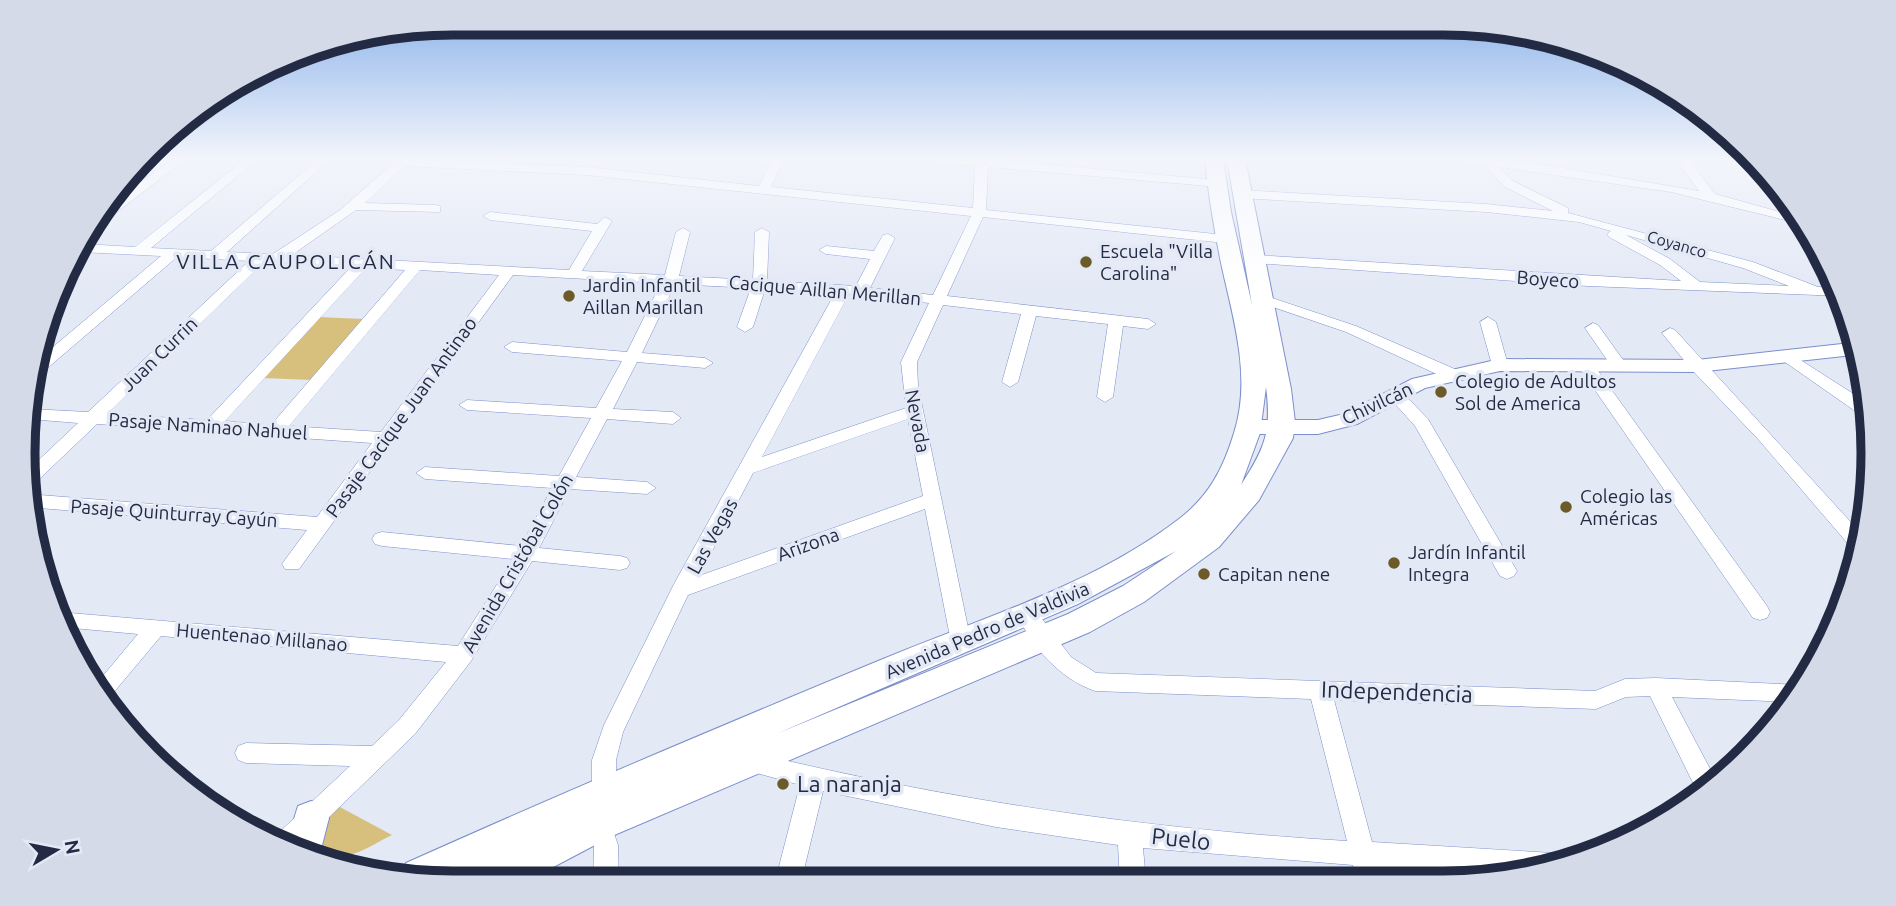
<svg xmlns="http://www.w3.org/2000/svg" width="1896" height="906" font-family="Ubuntu,sans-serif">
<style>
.green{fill:#d7c07e}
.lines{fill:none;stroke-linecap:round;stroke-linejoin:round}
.minor-casing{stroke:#7c8fcc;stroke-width:1}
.tertiary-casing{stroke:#7c8fcc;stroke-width:2}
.primary-casing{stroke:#7c8fcc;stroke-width:2}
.minor{fill:#fff;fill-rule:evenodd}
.tertiary{fill:#fff;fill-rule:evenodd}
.primary{fill:#fff;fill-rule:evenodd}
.poi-dot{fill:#6c5b29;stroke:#e4e9f6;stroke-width:2.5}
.labels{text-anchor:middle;stroke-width:7;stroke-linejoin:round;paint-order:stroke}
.far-street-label{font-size:16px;fill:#232a43;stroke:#e4e9f6}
.poi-label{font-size:19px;fill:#232a43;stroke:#e4e9f6;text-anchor:start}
.street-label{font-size:19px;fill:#232a43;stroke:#e4e9f6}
.neighbourhood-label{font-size:21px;letter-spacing:2px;fill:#232a43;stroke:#e4e9f6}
.near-street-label{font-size:23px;fill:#232a43;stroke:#e4e9f6}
.near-poi-label{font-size:23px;fill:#232a43;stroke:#e4e9f6;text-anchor:start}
.rim{fill:none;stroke:#232a43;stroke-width:9}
</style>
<rect width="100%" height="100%" fill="#e4e9f6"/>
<g class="green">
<path d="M318 317 364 319 312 380 262 378Z"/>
<path d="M338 806 392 835C365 848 344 868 319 844L321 824Z"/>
</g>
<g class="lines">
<defs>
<g id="minor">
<path d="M173 159H186L96 228 89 229 94 216Z"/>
<path d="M245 159H258L151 248 211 251 318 159H331L227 252 273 254 340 210 398 159 587 167 759 186 772 159H784L771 187 973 208 975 166 935 163 929 159H988L1216 180 1220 181V187L988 167 986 210 1225 235 1232 239 1225 243 983 217 947 296 1148 319 1156 324 1148 329 1123 326 1113 397 1105 402 1097 397 1108 324 1036 316 1018 382 1010 387 1002 382 1021 314 943 305 917 362 918 386 971 642 968 648 961 651 954 648 951 642 925 509 688 595 623 732 616 760V791L612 799 604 802 596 799 592 791V760L604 725 674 584 835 293 765 289 753 327 745 332 737 327 751 288 675 284 642 353 705 358 713 363 705 368 637 362 613 409 673 412 681 418 673 424 607 419 576 477 647 482 656 488 647 494 570 489 539 548 620 556 627 558 630 563 627 568 620 570 532 561 471 661 415 734 294 851 272 840 273 838 350 766 246 763 238 760 235 753 238 746 246 743 372 746 399 720 446 662 161 636 109 698 97 683 138 634 62 627 58 612 458 646 513 559 382 546 375 544 372 539 375 534 382 532 521 546 552 488 425 479 416 473 425 467 559 476 591 418 467 410 459 405 467 400 596 408 622 361 512 352 504 347 512 342 627 352 661 283 513 275 299 569H285L282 564 307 530 27 507V494L317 517 372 443 97 424 33 485 27 487 28 470 78 423 29 419 30 409 88 412 249 261 177 257 37 377 31 378 34 363 161 256 80 252 83 244 135 247ZM404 166 587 175 971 216 933 295 870 288 895 238 888 234 883 235 874 251 826 246 819 250 826 254 870 259 856 286 767 281 769 232 762 228 755 232 753 280 679 276 690 232 683 228 676 232 665 275 582 271 612 221 605 217 597 224 490 212 483 216 490 220 592 231 569 270 292 255 356 210 440 212V206L435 205 365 203ZM264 262 351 267 207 420 107 414ZM366 268 405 270 271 425 225 421ZM420 270 499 275 381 432 289 426ZM849 294 929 303 901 362 906 408 762 457ZM908 419 923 496 699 576 753 473Z"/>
<path d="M1454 159H1492L1545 165 1699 191 1676 159H1688L1715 194 1791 215 1797 223 1671 192 1499 167 1513 181 1568 208V213L1753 262 1818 287 1840 288 1842 296 1588 286 1255 263 1248 259 1255 255 1681 281 1660 265 1609 237 1607 234 1611 231 1579 222 1486 212 1240 198 1234 194 1240 190 1486 204 1553 211 1505 187 1484 165 1460 163ZM1626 235 1743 268 1789 286 1700 282 1670 259Z"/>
<path d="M1263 295 1356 326 1457 370 1459 374 1457 378H1445L1346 332 1258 302V296Z"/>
<path d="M1488 317 1496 322 1508 365 1506 368H1494L1492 365 1480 322Z"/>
<path d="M1593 323 1598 325 1626 364 1628 367 1626 370H1614L1585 328Z"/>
<path d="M1670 328 1675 330 1858 530 1855 547 1849 545 1758 439 1691 369 1662 333Z"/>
<path d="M1788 352 1863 400 1865 414 1858 413 1782 360 1780 357 1782 354Z"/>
<path d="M1587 362 1593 364 1767 606 1770 612 1767 618 1760 620 1753 618 1579 367Z"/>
<path d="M1395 390 1401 391 1428 419 1514 566 1517 571 1514 576 1507 579 1500 576 1415 426 1387 395Z"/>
<path d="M1026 605 1033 607 1071 657 1096 673 1595 691 1625 679 1656 678 1801 685 1792 702 1672 697 1717 782 1700 797 1650 696 1626 697 1596 709 1334 700 1372 842 1553 853 1562 856 1564 862 1517 875 1378 867 1382 880H1356L1353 865 1143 848 1146 881H1120L1118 845 996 827 823 791 801 882H775L800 785 742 769 738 762 742 755 750 752C947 800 1144 829 1347 841L1311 699 1095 691C1058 678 1033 647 1016 613L1019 607Z"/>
<path d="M599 813 608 816 618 845 619 883H593L594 845 587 824 590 816Z"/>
</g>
<path id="tertiary" d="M1851 343 1853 355 1697 372 1500 371 1425 388 1357 424 1318 434H1251L1241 427 1251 420H1318L1344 414 1412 379 1500 359 1697 360Z"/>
<g id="primary">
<path d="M1205 159H1223L1231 212 1252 305 1227 159H1245L1291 389 1295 422 1293 438 1259 500 1219 547 1144 602 1090 632 612 836 523 883H465L470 871 447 882 401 873 406 863C564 792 723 725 883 659 982 618 1093 585 1179 519 1209 496 1223 469 1234 433 1252 377 1233 318 1221 263 1214 228 1208 194 1205 159ZM1266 387C1272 431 1265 448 1241 485L1260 433ZM1176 551 1123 586 1068 614 776 734 1078 604Z"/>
<path d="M311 801 324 806 329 818 319 857 285 848 298 806Z"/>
</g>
</defs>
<use href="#minor" class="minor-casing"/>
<use href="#tertiary" class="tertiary-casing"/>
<use href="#primary" class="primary-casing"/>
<use href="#minor" class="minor"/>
<use href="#tertiary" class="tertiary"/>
<use href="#primary" class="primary"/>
</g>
<linearGradient id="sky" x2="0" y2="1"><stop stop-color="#8ab2ea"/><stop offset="0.56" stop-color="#f3f5fb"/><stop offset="1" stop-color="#f3f5fb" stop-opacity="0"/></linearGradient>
<rect width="1896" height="285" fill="url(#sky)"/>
<g class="poi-dot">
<circle cx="1086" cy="262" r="7"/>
<circle cx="569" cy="296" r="7"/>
<circle cx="1441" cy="392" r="7"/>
<circle cx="1566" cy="507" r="7"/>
<circle cx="1394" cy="563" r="7"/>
<circle cx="1204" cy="574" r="7"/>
<circle cx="783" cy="784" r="7"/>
</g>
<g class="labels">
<g class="far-street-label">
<text transform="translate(1677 244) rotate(16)" y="6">Coyanco</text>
</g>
<g class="poi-label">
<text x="1100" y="258">Escuela "Villa<tspan x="1100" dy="22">Carolina"</tspan></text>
<text x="583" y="292">Jardin Infantil<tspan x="583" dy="22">Aillan Marillan</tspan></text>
<text x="1455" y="388">Colegio de Adultos<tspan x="1455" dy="22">Sol de America</tspan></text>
<text x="1580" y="503">Colegio las<tspan x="1580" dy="22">Américas</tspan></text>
<text x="1408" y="559">Jardín Infantil<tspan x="1408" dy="22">Integra</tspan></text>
<text x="1218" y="581">Capitan nene</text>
</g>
<g class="street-label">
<text transform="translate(1548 279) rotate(4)" y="7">Boyeco</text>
<text transform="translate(825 290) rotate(5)" y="7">Cacique Aillan Merillan</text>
<text transform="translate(159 354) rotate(-44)" y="7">Juan Currin</text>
<text transform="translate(1377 403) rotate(-25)" y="7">Chivilcán</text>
<text transform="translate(401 417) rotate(-54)" y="7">Pasaje Cacique Juan Antinao</text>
<text transform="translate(918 421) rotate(79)" y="7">Nevada</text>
<text transform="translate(208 426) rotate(4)" y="7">Pasaje Naminao Nahuel</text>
<text transform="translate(174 513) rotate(4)" y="7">Pasaje Quinturray Cayún</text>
<text transform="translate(712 536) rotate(-61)" y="7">Las Vegas</text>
<text transform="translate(808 544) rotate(-20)" y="7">Arizona</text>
<text transform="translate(517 563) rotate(-60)" y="7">Avenida Cristóbal Colón</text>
<text transform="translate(987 630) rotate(-23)" y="7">Avenida Pedro de Valdivia</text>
<text transform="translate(262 637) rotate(5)" y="7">Huentenao Millanao</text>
</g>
<g class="neighbourhood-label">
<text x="286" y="269">VILLA CAUPOLICÁN</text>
</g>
<g class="near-street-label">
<text transform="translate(1397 692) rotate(2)" y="8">Independencia</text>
<text transform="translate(1181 839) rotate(6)" y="8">Puelo</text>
</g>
<g class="near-poi-label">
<text x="797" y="792">La naranja</text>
</g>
</g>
<path d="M0 0H1896V906H0ZM453 35H1443A418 418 0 0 1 1861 453V453A418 418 0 0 1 1443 871H453A418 418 0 0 1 35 453V453A418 418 0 0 1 453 35Z" fill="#d5dae8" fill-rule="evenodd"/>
<path class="rim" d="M453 35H1443A418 418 0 0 1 1861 453V453A418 418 0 0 1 1443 871H453A418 418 0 0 1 35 453V453A418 418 0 0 1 453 35Z"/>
<g transform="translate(56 850) rotate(80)" stroke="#e4e9f6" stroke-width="5" paint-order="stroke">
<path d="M0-5L12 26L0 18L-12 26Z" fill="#232a43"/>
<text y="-10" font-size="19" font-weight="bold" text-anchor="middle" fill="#232a43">N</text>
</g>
</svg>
